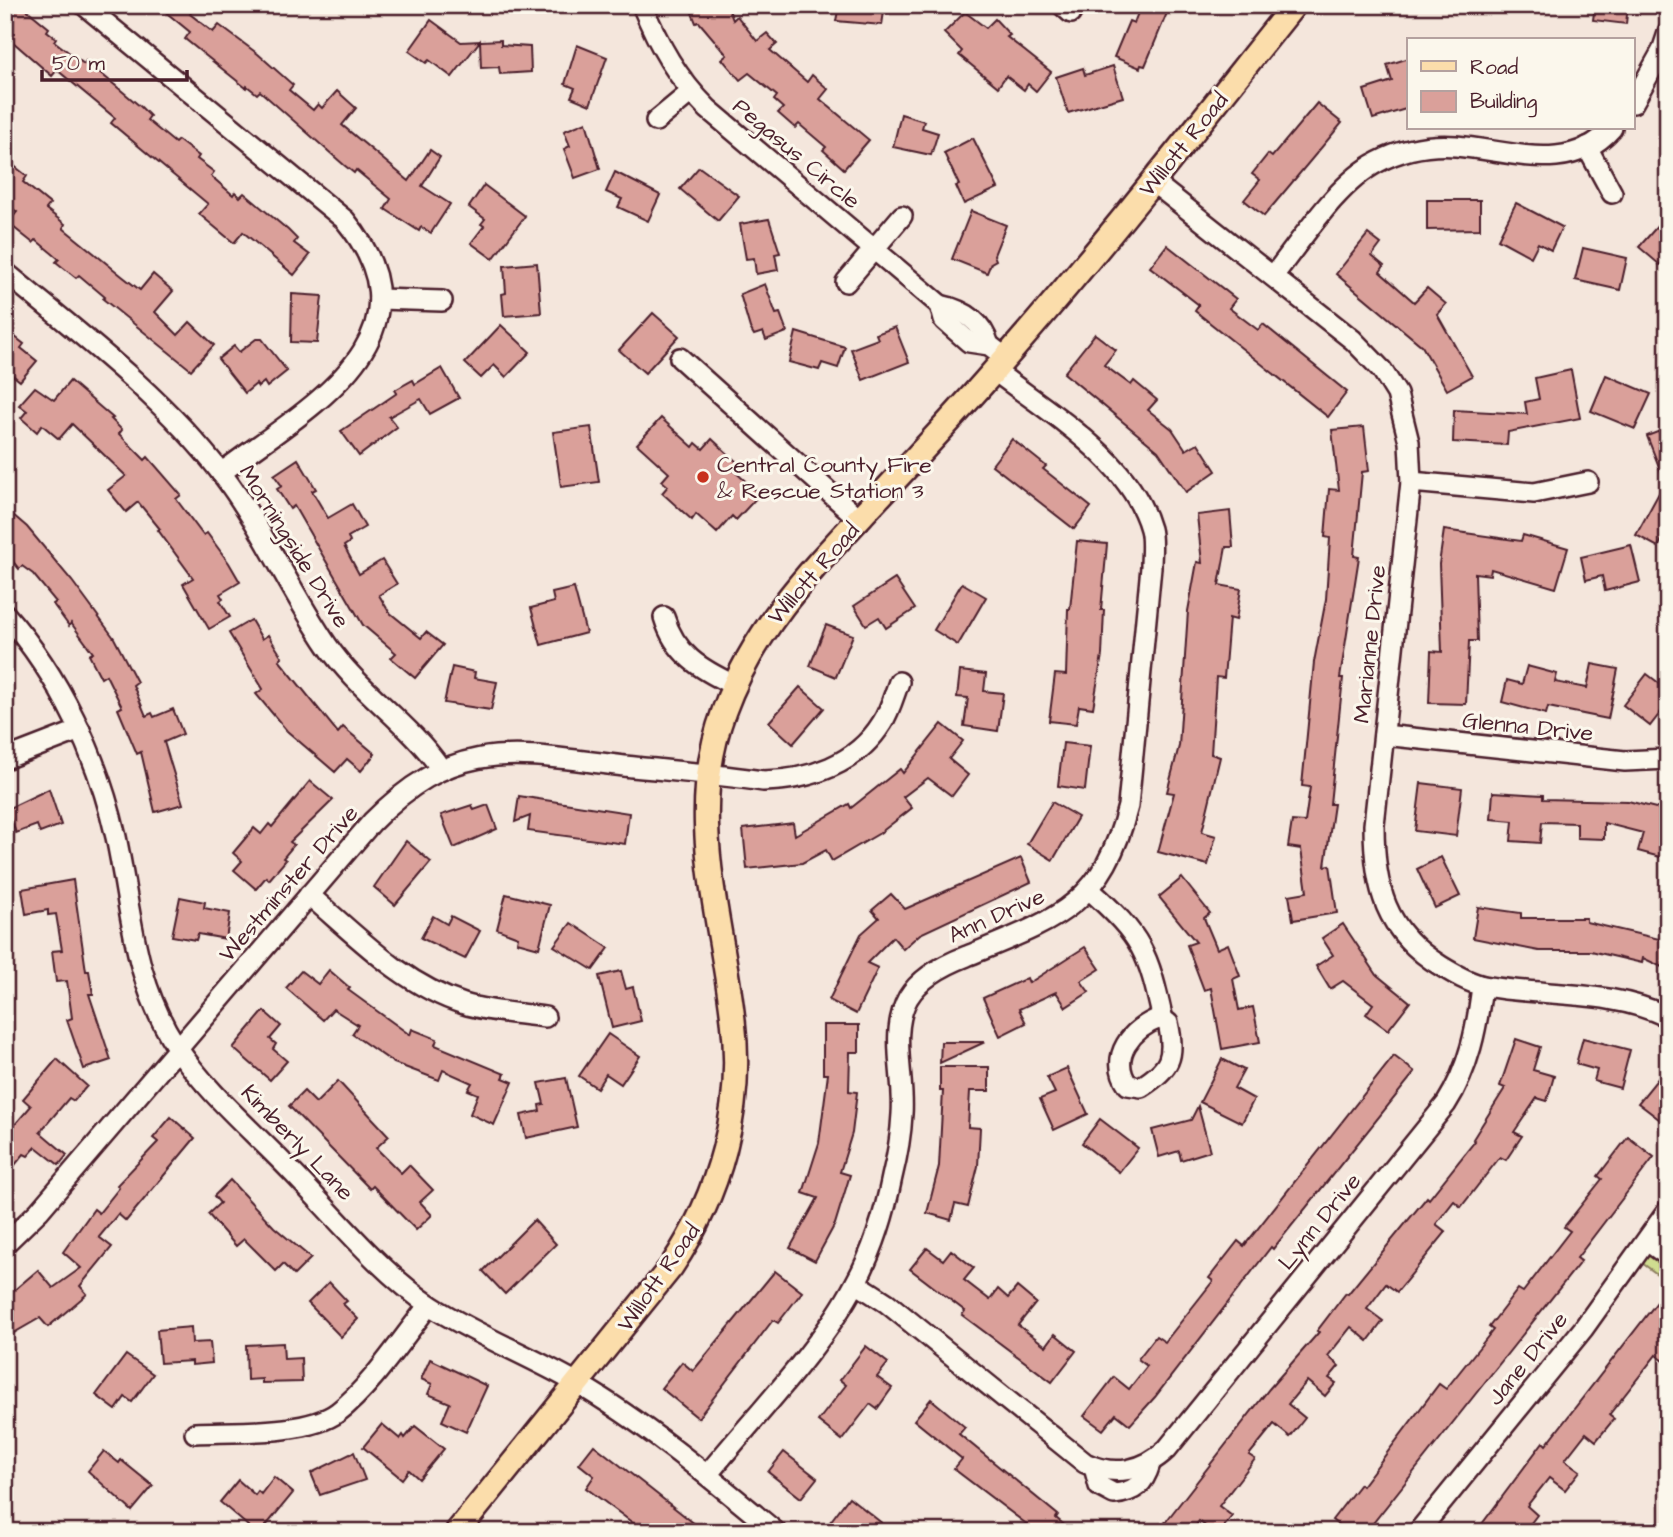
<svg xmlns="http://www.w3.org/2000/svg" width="1673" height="1537" font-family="'Architects Daughter',sans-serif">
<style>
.green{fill:#d0dc90;stroke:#8d7e5e;stroke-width:2}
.building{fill:#daa09a;stroke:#4a1f2b;stroke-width:2}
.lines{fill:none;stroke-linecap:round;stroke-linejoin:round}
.minor-casing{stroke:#4a1f2b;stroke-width:24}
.major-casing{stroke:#4a1f2b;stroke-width:28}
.minor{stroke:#fbf7ec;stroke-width:19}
.major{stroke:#fbddab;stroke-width:23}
.poi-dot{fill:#c8321e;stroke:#fbf7ec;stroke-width:2.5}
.labels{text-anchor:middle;stroke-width:6;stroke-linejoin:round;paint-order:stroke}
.street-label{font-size:23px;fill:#4a1f2b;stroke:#fbf7ec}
.poi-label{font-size:23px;fill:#4a1f2b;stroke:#fbf7ec;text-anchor:start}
</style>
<rect width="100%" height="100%" fill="#f4e6dc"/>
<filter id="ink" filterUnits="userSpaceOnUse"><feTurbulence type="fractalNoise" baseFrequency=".0143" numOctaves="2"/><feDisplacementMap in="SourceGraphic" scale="14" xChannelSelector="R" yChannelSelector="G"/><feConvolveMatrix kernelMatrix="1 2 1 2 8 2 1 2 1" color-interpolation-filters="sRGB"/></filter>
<g filter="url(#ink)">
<path class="green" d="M1668 1226V1282L1635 1258Z"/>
<g class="building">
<path d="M5 5H21L49 28 47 31 56 38 54 41 84 64 86 61 141 107 150 116 147 120 175 143 178 140 199 156 197 159 214 172 211 176 233 195 235 192 240 197 244 193 288 230 297 239 294 243 310 255 294 275 243 232 234 243 199 214 208 204 111 123 115 118 57 70 52 76 5 35Z"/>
<path d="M157 5H197L190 14 213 32 219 25 258 54 293 85 289 90 313 110 318 104 322 108 337 91 356 108 342 125 409 181 430 150 440 157 422 186 450 204 431 233 421 227 419 231 385 209 391 199 356 170 354 173 344 165 260 91 257 94 247 86 246 88 185 39 190 32Z"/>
<path d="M689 5H727L733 20 737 16 757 41 767 33 777 44 770 50 807 82 812 75 828 89 820 99 869 140 844 169 823 150 826 147 799 124 795 128 778 113 783 108 774 100 777 96 749 73 740 80 722 59 727 55 699 22 696 23Z"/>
<path d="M839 5H885L882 25 836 21Z"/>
<path d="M1141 5 1167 13 1145 66 1141 65 1140 68 1114 57 1129 21 1134 23Z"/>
<path d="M1595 5H1628L1626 24 1593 20Z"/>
<path d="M965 12 986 28 995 19 1010 35 1007 37 1051 72 1036 91 1028 84 1024 90 1006 76 998 87 959 55 962 51 944 33Z"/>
<path d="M431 20 461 42 501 40V45L530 47 531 72 500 74 499 67 481 68 480 41 452 77 429 60 426 63 409 51Z"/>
<path d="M577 45 607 57 590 105 571 97 575 88 565 84Z"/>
<path d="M1409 58V108L1373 119 1364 90 1392 81 1387 65Z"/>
<path d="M1113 66 1123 97 1068 113 1056 77 1083 68 1085 75Z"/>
<path d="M1317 103 1342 123 1264 216 1244 200 1260 180 1252 174 1268 154 1272 157Z"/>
<path d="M901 114 924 121 922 128 938 133 931 155 893 147Z"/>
<path d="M586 122 600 169 575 178 564 149 570 146 564 131Z"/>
<path d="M973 138 998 188 964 204 956 186 959 185 944 153Z"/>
<path d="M13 165 27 176 23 182 50 204 46 209 65 224 63 228 122 276 140 290 153 274 173 291 155 312 178 335 190 322 214 345 191 370 103 299 105 297 79 275 76 278 56 262 59 259 36 240 33 243 8 223 17 212 5 203V174Z"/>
<path d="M699 167 739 196 718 221 680 189Z"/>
<path d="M615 172 660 195 648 221 618 207 622 199 606 192Z"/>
<path d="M484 185 525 216 493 259 471 243 484 226 481 224 485 219 469 207Z"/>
<path d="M1427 200H1480V229L1427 230Z"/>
<path d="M1516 203 1562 227 1551 250 1538 243 1531 257 1498 239Z"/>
<path d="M971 211 1006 225 994 255 996 260 991 263 987 273 952 259Z"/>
<path d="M1668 214V257L1660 265 1639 247Z"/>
<path d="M769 219 780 253 775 254 778 270 756 274 754 258 746 259 740 224Z"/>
<path d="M1368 234 1381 244 1372 256 1384 266 1380 272 1414 302 1427 288 1446 304 1437 314 1472 376 1447 390 1422 346 1336 274Z"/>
<path d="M1167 245 1236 299 1229 308 1258 330 1263 324 1347 392 1328 417 1195 311 1199 305 1150 267Z"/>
<path d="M1583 248 1627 258 1620 290 1575 280Z"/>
<path d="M537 263 541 313 504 316 502 294 506 293 504 266Z"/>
<path d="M765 284 776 314 780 313 787 332 766 340 763 332 754 335 750 328 740 294Z"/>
<path d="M292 294 322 296 317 343 291 342Z"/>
<path d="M653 313 679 336 645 373 619 350Z"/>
<path d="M501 325 530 352 506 377 494 365 481 378 465 363Z"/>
<path d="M895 327 909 362 863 380 851 349 878 339 876 334Z"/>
<path d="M5 329 24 344 21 348 37 361 20 381 5 369Z"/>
<path d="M796 332 845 347 838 368 822 363 819 370 789 362Z"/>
<path d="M1095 334 1116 350 1104 365 1131 385 1134 381 1157 400 1148 410 1172 429 1186 450 1198 443 1216 471 1186 492 1158 451 1064 373Z"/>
<path d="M256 339H262L287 371 267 387 264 382 258 387 256 384 245 393 218 359 234 346 239 352Z"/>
<path d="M442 368 459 398 430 414 421 399 389 417 397 427 359 456 341 431 397 393 395 390 413 380 415 384Z"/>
<path d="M1571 370 1580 418 1508 432 1507 445 1453 442 1454 410 1527 414 1525 402 1539 399 1535 378Z"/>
<path d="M1606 375 1651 394 1635 429 1591 411Z"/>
<path d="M70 381 113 418 111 419 122 430 119 434 145 460 148 457 181 495 176 499 203 535 207 533 229 563 240 582 220 594 223 599 220 601 230 617 209 629 183 584 193 578 158 530 160 529 138 502 126 512 108 490 126 476 72 424 59 439 42 425 37 432 21 418 27 411 19 405 35 387 54 400Z"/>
<path d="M661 418 693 447 696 443 703 449 712 439 739 464 733 470 760 494 736 520 732 516 717 533 696 514 692 520 662 493 668 486 662 481 669 473 637 444Z"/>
<path d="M591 427 599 482 561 487 553 432Z"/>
<path d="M1364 427 1369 471 1362 472 1354 556 1359 557 1340 678H1343L1330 804H1334L1325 866 1330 865 1337 913 1293 920 1289 895 1307 892 1301 849 1288 847 1292 821 1305 822 1310 787 1302 786 1314 662 1326 599 1330 538 1325 537 1329 489 1339 490 1332 430Z"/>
<path d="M1668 428V529L1658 547 1636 535 1665 482 1647 436Z"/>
<path d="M1012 439 1046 466 1043 469 1091 507 1074 529 992 465Z"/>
<path d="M298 459 316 489 312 491 328 518 352 504 365 527 348 537 350 542 344 546 359 574 382 560 397 584 379 595 389 612 421 638 426 632 443 645 415 678 391 658 396 653 363 625 294 506 290 509 277 489 282 486 274 475Z"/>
<path d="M5 508 27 527 72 581 114 638 137 682 133 685 146 716 152 713 154 717 173 709 183 734 164 742 183 804 155 812 141 752 137 754 118 709 122 707 106 675 101 678 89 655 93 653 71 623 69 626 53 604 56 602 33 574 22 566 19 569 5 552Z"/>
<path d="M1230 511 1233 547H1226L1219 585 1241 589 1236 620 1229 618 1224 678 1216 677 1211 754 1220 757 1202 832 1216 836 1208 865 1158 852 1174 793 1167 792 1179 746 1188 611 1197 562 1202 563 1197 515Z"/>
<path d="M1444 530 1521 541 1523 535 1568 548 1556 588 1491 569 1490 575 1475 573 1477 641H1469L1466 704 1429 703 1431 651 1442 652 1439 564Z"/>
<path d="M1077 541 1107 544 1101 610H1104L1102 655 1093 708 1079 706 1076 724 1049 721 1055 674 1066 675 1068 609H1070Z"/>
<path d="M1631 545 1640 582 1605 591 1602 576 1586 580 1581 557Z"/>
<path d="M895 579 915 609 886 628 879 617 866 625 854 606Z"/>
<path d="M962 583 986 597 958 645 934 630Z"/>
<path d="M574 588 586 633 541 645 531 608 554 602 552 593Z"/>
<path d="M251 620 262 639 268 635 282 657 279 660 338 733 343 727 375 754 361 771 347 759 335 772 287 731 256 694 263 689 229 633Z"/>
<path d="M826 625 853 635 836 677 810 666Z"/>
<path d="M1592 664 1618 669 1608 719 1548 707 1546 714 1502 702 1507 680 1522 684 1527 666 1557 674 1555 682 1587 688Z"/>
<path d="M452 667 475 672 474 678 497 682 491 710 444 703Z"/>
<path d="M960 671 986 674 984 691 1003 693 998 731 964 726 968 698 957 697Z"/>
<path d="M1647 674 1668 690V703L1650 726 1623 705Z"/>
<path d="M800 687 824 708 793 744 769 722Z"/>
<path d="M942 724 963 741 949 759 968 775 952 796 928 778 903 797 912 808 880 833 832 861 826 850 802 863 747 869 743 829 793 823 795 835 849 804 851 808 900 769 903 773Z"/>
<path d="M1063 743 1090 746 1085 790 1058 786Z"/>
<path d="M310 781 333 800 290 842 294 845 283 858 286 860 269 880 266 877 256 889 234 870 242 861 233 853 254 828 261 834 269 824 272 827Z"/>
<path d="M1421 783 1462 788 1456 836 1415 831Z"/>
<path d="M49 789 61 825 40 833 37 825 16 833 7 809Z"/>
<path d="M1493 792 1543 795V799L1628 801 1668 811V826L1660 857 1638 851 1643 833 1604 823V839L1577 838V823L1542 822 1540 843 1511 841 1513 821 1491 819Z"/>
<path d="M519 796 629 813 625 844 528 831 530 816 515 822Z"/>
<path d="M1052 802 1078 817 1053 860 1027 844Z"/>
<path d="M472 805 474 810 488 805 497 829 454 848 441 815Z"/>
<path d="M406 841 431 862 395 905 374 887Z"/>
<path d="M1441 857 1460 896 1435 908 1417 869Z"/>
<path d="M1021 858 1031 882 920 934 903 949 893 937 867 963 878 968 856 1014 829 1000 861 934 879 918 872 910 891 894 905 909Z"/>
<path d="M1182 878 1210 913 1204 918 1217 949 1228 944 1240 976 1233 979 1239 1010 1253 1007 1260 1042 1222 1049 1211 988 1204 990 1187 945 1196 942 1159 897Z"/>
<path d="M73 880 86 971H89L93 994H89L111 1060 84 1069 67 1020 72 1018 67 981 56 982 52 951 62 950 56 914 48 915V910L26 914 22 889Z"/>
<path d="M506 894 550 905 539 948 517 942 518 937 497 929Z"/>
<path d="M180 897 205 902 204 908 230 913 226 939 198 934 196 940 172 936Z"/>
<path d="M1478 907 1521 913V918H1586V922L1668 941V970L1643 958 1642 963 1591 951H1539L1473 938Z"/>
<path d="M433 916 447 924 451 916 480 931 465 959 421 938Z"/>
<path d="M571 923 609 948 593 970 554 946Z"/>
<path d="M1343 924 1377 975 1410 1002 1388 1030 1366 1014 1373 1004 1343 981 1330 989 1316 966 1333 955 1322 938Z"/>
<path d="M1085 947 1100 969 1081 981 1089 992 1066 1007 1056 992 1019 1009 1026 1023 1000 1036 983 998 1027 978 1029 983Z"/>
<path d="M329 970 350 988 348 990 410 1035 412 1029 437 1039 435 1045 505 1074 503 1078 513 1082 494 1125 470 1114 478 1094 468 1090 472 1083 443 1070 439 1080 394 1063 352 1034 358 1025 333 1009 323 1020 286 988 301 971 318 984Z"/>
<path d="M621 971 626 989 633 987 641 1021 612 1028 599 976Z"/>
<path d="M264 1011 281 1026 270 1039 276 1044 273 1049 287 1061 270 1080 233 1048Z"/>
<path d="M823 1025H859V1052H850L849 1091 857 1092 852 1133 840 1172 850 1175 835 1224 815 1261 790 1248 818 1198 803 1193 819 1143 828 1074H823Z"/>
<path d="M608 1034 640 1056 621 1084 606 1074 597 1088 579 1076Z"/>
<path d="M1583 1038 1630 1050 1620 1088 1594 1081 1597 1070 1576 1064Z"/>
<path d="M1516 1039 1540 1047 1533 1070 1554 1076 1547 1101 1537 1098 1514 1132 1522 1136 1506 1160 1500 1157 1461 1207 1454 1201 1436 1224 1446 1232 1397 1292 1386 1284 1367 1309 1383 1321 1368 1341 1351 1327 1328 1356 1339 1366 1329 1378 1336 1383 1325 1396 1307 1381 1288 1404 1305 1418 1290 1437 1274 1424 1249 1455 1255 1459 1219 1506 1232 1516 1220 1532H1213L1199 1521 1191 1532H1173L1164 1524 1269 1389 1319 1332 1317 1331 1346 1293 1348 1294 1427 1197 1429 1199 1475 1141 1473 1139 1505 1088 1500 1086Z"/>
<path d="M941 1042H985L940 1063Z"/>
<path d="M1394 1056 1415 1072 1273 1249 1271 1247 1155 1397 1130 1425 1116 1414 1103 1430 1084 1416 1114 1377 1129 1389 1147 1366 1138 1359 1156 1336 1165 1342 1213 1281 1209 1278 1238 1241 1244 1246Z"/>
<path d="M57 1059 87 1086 74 1101 69 1098 40 1132 67 1155 59 1165 36 1147 28 1156 24 1154 5 1177V1136L31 1106 23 1099Z"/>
<path d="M1222 1059 1244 1070 1234 1088 1254 1099 1242 1123 1200 1102Z"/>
<path d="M1668 1066V1126L1638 1103Z"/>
<path d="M940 1067H989V1091H970L968 1127 980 1128 978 1166 968 1207 955 1204 951 1220 927 1213 939 1166 943 1091H940Z"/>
<path d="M1067 1068 1088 1114 1054 1130 1040 1099 1055 1093 1047 1077Z"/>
<path d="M566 1078 577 1127 526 1138 521 1115 540 1111 539 1105 544 1104 539 1083Z"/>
<path d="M338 1081 389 1136 376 1148 401 1173 409 1165 433 1190 420 1202 432 1215 416 1230 373 1186 370 1189 289 1106 304 1091 316 1103Z"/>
<path d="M1198 1106 1210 1151 1181 1160 1179 1151 1159 1157 1152 1130 1191 1120Z"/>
<path d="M171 1117 195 1138 126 1221 118 1214 99 1237 112 1247 80 1286 87 1294 48 1327 40 1318 5 1338V1298L38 1270 53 1288 81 1268 63 1252 94 1209 99 1213 119 1188 117 1185 158 1142 153 1138Z"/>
<path d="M1100 1119 1138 1148 1119 1172 1082 1143Z"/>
<path d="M1628 1137 1654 1157 1577 1258 1581 1261 1366 1532H1347L1332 1520 1360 1484 1362 1486 1439 1384 1446 1389 1493 1330 1489 1327 1518 1289 1523 1292 1570 1231 1564 1227 1602 1179 1598 1176Z"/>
<path d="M230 1180 274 1227 311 1258 294 1275 283 1264 276 1271 244 1239 236 1246 208 1214 220 1203 214 1196Z"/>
<path d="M534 1220 556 1244 505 1294 483 1271Z"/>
<path d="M927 1248 943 1260 951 1250 974 1268 964 1280 990 1300 998 1289 1008 1298 1017 1287 1036 1303 1018 1325 1046 1346 1055 1334 1076 1351 1052 1382 962 1315 965 1311 910 1269Z"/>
<path d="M775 1271 802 1292 778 1323 773 1320 698 1418 661 1388 682 1362 693 1371Z"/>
<path d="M329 1282 347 1301 343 1304 358 1319 341 1337 308 1303Z"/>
<path d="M1668 1288V1364L1656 1355 1609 1415 1614 1419 1596 1441 1586 1433 1565 1460 1580 1471 1565 1490 1549 1478 1527 1506 1537 1515 1524 1532H1476L1543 1442 1546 1445Z"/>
<path d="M191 1327 192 1343 210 1342 212 1363 192 1365V1361L160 1363 157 1330Z"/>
<path d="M283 1343 284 1359 301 1358 302 1382 262 1383V1379L247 1380 246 1345Z"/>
<path d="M866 1346 888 1363 877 1377 892 1388 877 1409 870 1404 842 1440 818 1421 846 1385 840 1380Z"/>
<path d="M126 1355 153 1374 132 1402 125 1397 116 1410 96 1395Z"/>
<path d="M430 1359 487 1386 466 1432 442 1421 450 1403 428 1394 432 1384 421 1379Z"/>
<path d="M931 1399 965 1427 959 1434 1058 1515 1056 1518 1073 1532H1037L954 1469 962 1459 914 1420Z"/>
<path d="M382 1424 400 1439 403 1435 405 1438 415 1426 444 1449 419 1479 409 1470 402 1479 363 1447Z"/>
<path d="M594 1445 644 1484 705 1532H645L586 1488 594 1476 579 1464Z"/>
<path d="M104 1451 119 1463 121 1460 153 1486 132 1511 88 1471Z"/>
<path d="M354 1452 365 1480 320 1495 311 1473Z"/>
<path d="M784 1452 817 1478 801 1498 768 1472Z"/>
<path d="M274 1477 293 1493 261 1532H255L220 1502 238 1480 255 1495 258 1491 261 1494Z"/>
<path d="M849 1497 893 1532H843L830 1522Z"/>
</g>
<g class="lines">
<defs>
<g id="minor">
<path d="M84 5 345 220C443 339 305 409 221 473"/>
<path d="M642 5C659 46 677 78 708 109L940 305 944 320 969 342 989 345 1006 358"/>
<path d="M1062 5 1071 13"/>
<path d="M1633 103 1662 51 1668 33"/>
<path d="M656 121 691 92"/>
<path d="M1587 147 1612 193"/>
<path d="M1153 182 1353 340 1382 370 1397 394 1409 442 1411 482 1374 825C1374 887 1385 932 1441 966 1454 974 1469 983 1484 986 1546 997 1610 989 1668 1017"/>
<path d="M5 272C81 335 161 395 222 474 263 528 289 589 327 645 359 692 409 722 441 769"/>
<path d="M1273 276C1302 240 1337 183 1378 162 1401 150 1429 144 1456 146 1509 150 1570 176 1612 128"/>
<path d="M846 282 902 216"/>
<path d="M379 299 442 301"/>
<path d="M940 305C964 310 982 321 989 345"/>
<path d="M680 358 859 519"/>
<path d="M1411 482 1534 493 1588 482"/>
<path d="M5 614C60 676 98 757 116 837 132 912 133 980 176 1046 207 1093 253 1131 291 1171 334 1215 380 1272 431 1306 476 1335 528 1355 575 1382 647 1424 712 1479 776 1532"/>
<path d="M664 617C675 654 700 669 734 685"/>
<path d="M1384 735 1625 761 1668 759"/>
<path d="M5 759 80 730"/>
<path d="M1090 890C1142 937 1148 951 1163 1020"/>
<path d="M309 895C357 936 403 985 464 1004 490 1012 519 1013 545 1017"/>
<path d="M1160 1018 1168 1023C1176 1057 1170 1069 1141 1087L1128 1085C1108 1057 1132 1028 1160 1018Z"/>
<path d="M1647 1241 1668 1256"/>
<path d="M5 1244 39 1211 372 822C456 736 515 753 624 766 671 771 717 774 763 781 809 780 856 765 882 723 890 711 894 695 899 682"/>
<path d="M856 1283 887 1303 1085 1463C1115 1477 1144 1471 1167 1449L1446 1104C1469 1068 1477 1028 1482 986"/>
<path d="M195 1433C233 1431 308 1435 338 1412 370 1388 404 1336 429 1305"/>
<path d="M1094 1467 1099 1486 1114 1494C1135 1492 1144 1484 1150 1464"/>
<path d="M707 1475C755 1416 821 1349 856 1282 873 1251 885 1212 892 1177 897 1157 901 1135 902 1114 905 1078 889 1032 908 998 920 978 946 964 967 956 1055 920 1103 906 1128 806L1151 567C1151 555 1153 540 1150 529 1131 460 1049 413 995 371"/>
<path d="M1418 1532 1583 1329 1668 1210"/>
</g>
<path id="major" d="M457 1532 671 1267C720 1194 744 1108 733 1020 721 913 685 816 724 711 753 631 808 573 865 512 911 463 957 414 1001 363 1103 247 1198 125 1294 5"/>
</defs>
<use href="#minor" class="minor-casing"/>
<use href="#major" class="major-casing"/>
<use href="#minor" class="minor"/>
<use href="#major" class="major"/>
</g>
</g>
<circle class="poi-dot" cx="703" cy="477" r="7"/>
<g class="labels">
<g class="street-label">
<text transform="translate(1183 144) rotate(-51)" y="8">Willott Road</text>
<text transform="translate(797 153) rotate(40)" y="8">Pegasus Circle</text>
<text transform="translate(295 546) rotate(58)" y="8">Morningside Drive</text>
<text transform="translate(813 573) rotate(-49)" y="8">Willott Road</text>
<text transform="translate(1369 644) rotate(-84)" y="8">Marianne Drive</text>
<text transform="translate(1528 726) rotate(6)" y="8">Glenna Drive</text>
<text transform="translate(288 883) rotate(-49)" y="8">Westminster Drive</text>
<text transform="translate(996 915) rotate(-24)" y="8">Ann Drive</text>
<text transform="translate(298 1142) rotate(46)" y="8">Kimberly Lane</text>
<text transform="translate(1319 1221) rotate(-51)" y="8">Lynn Drive</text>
<text transform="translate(658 1277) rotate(-55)" y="8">Willott Road</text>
<text transform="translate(1527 1358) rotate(-51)" y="8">Jane Drive</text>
</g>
<g class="poi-label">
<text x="717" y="472">Central County Fire<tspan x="717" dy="26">&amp; Rescue Station 3</tspan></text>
</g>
</g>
<rect width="1673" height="1537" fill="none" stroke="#fbf7ec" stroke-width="28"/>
<rect x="14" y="14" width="1645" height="1509" fill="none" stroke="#4a1f2b" stroke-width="2.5" filter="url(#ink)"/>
<rect x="1407" y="38" width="228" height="91" fill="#fbf7ec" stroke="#b4a19f" stroke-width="2"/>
<rect x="1421" y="61" width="35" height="10" fill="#fbddab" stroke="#b4a19f" stroke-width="2"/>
<text x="1470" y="74" font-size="21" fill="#4a1f2b">Road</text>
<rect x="1421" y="91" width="35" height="21" fill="#daa09a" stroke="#b4a19f" stroke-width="2"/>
<text x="1470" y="108" font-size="21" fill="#4a1f2b">Building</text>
<path d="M42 70v10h145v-10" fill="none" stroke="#4a1f2b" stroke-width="3.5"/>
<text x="52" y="70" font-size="21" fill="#4a1f2b" stroke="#fbf7ec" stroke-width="5" paint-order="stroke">50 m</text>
</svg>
